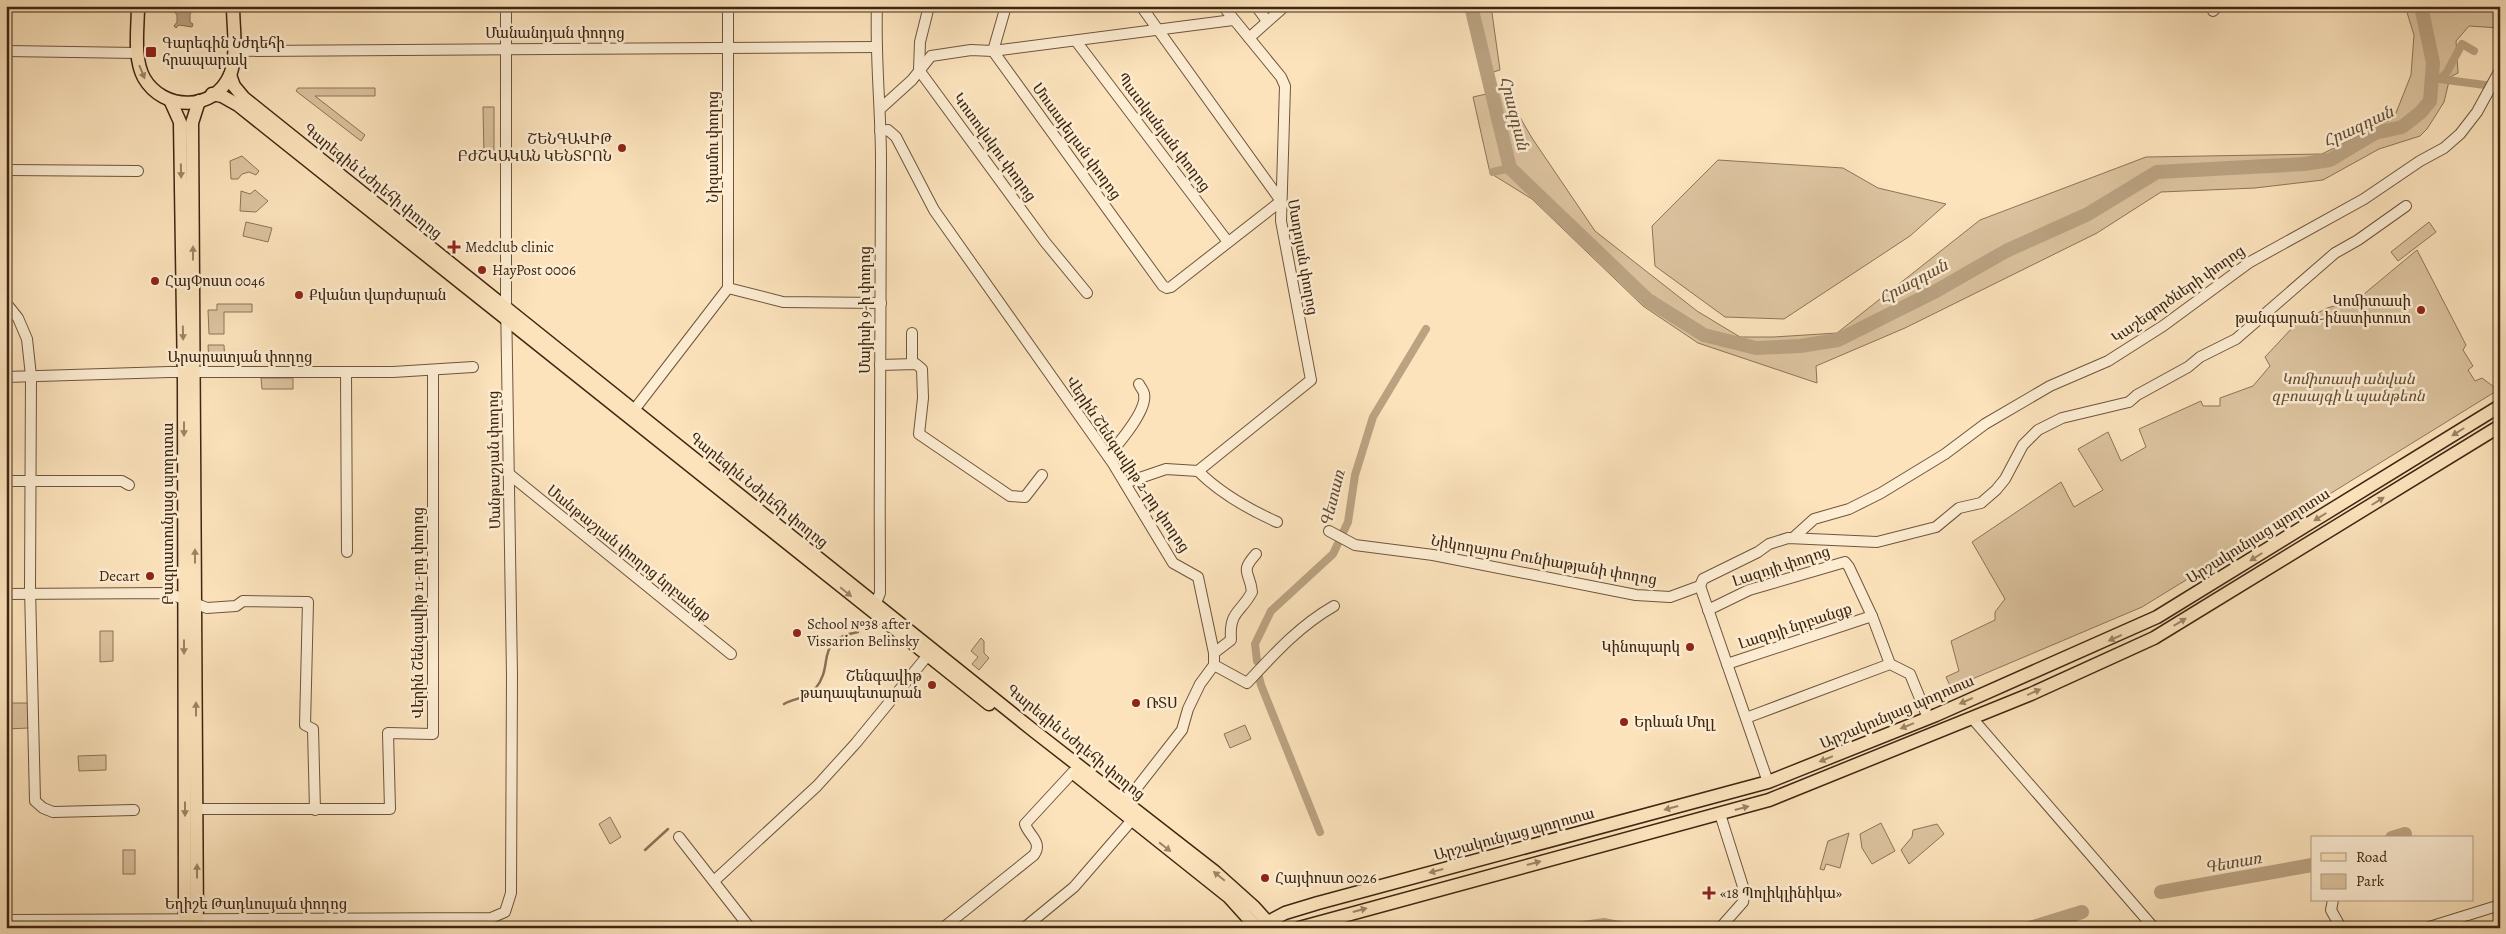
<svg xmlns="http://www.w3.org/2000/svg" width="2506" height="934" font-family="Alegreya,'Noto Serif Armenian',serif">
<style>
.green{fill:#dcc39f;stroke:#8d7458}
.water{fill:#bba382;stroke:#897155}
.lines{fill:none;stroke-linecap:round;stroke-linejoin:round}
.stream{stroke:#897155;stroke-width:2.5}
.canal{stroke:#bba382;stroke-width:8}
.river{stroke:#bba382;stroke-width:14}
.minor-casing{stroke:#6e553c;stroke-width:12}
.major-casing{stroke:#3e2611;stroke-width:15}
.minor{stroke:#fdedd3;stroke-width:10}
.major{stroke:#fce3bc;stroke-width:12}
.oneway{fill:#9d8466}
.poi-dot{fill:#8f2418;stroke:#fdedd3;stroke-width:2}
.labels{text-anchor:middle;stroke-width:5;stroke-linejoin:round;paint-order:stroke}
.street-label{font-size:15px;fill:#3e2611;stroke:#fdedd3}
.poi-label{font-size:15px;fill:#3e2611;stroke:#fdedd3;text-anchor:start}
.park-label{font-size:15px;font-style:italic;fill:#664d34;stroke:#fdedd3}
.water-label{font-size:16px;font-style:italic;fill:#644c33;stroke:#fdedd3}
</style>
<rect width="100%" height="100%" fill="#fce3bc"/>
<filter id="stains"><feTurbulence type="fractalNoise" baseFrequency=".004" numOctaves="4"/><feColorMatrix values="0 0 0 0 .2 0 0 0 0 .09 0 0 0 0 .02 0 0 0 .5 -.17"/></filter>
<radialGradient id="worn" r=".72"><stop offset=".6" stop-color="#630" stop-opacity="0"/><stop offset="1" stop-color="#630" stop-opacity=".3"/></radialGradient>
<g class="green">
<path d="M1477 6H1491L1500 70 1490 73Z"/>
<path d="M2405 6 2500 8V28L2469 26 2456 41 2458 73 2450 77 2444 102 2427 129 2420 136 2379 149 2323 180 2255 188 2161 192 2097 233 1905 328 1816 366 1817 383 1698 343 1643 306 1532 199 1490 173 1473 97 1504 90 1532 138 1595 231 1697 311 1740 337H1774L1837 333 1980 220 2146 157 2322 154 2394 118 2411 75 2414 35Z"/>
<path d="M298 88H375V96H315L365 135 361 141 296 91Z"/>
<path d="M483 107H494V157H484Z"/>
<path d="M242 156 259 171 256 175 249 172 242 174 238 179H231L230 161Z"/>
<path d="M1718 160 1843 168 1878 188 1946 204 1910 236 1784 319 1725 317 1655 266 1652 226Z"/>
<path d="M255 190 268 201 256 212 240 211 241 191 250 194Z"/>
<path d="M246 222 272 228 268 242 243 236Z"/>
<path d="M2429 222 2436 232 2398 261 2391 252Z"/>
<path d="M2417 250 2466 345 2463 350 2473 366 2468 370 2475 381 2482 378 2498 390 2286 521 2284 518 2265 529 2266 531 2142 607 1951 688 1946 677 1959 671 1951 641 1995 620V612L2005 599 1972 542 2061 482 2074 507 2103 490 2078 449 2108 432 2121 461 2146 447 2139 429 2201 401 2203 406H2220V398L2253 386 2270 366 2265 357 2294 326 2327 308 2358 299Z"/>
<path d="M217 304H252V312H224V334H209L208 310H217Z"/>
<path d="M208 345H224L225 363H209Z"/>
<path d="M261 378H293V389H262Z"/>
<path d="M100 631H113V661L100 662Z"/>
<path d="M981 638 984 641V653L989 658 979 670 972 664 978 657 971 651Z"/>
<path d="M6 703H29V728L6 729Z"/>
<path d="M1245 725 1251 739 1230 748 1224 734Z"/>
<path d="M106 755V770L79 771 78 756Z"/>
<path d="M610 817 621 837 610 844 599 824Z"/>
<path d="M1881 823 1895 851 1872 864 1862 848 1860 834Z"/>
<path d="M1937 824 1944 834 1909 864 1901 850 1912 837 1913 830Z"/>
<path d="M1849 833 1840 868 1826 864 1824 870 1820 869 1828 841Z"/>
<rect x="123" y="850" width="12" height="24"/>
</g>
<path class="water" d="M179 6H187V10H193L190 14V22L193 24 192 27 179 25 176 28 174 26 177 22V15L173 10H179Z"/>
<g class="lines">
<g class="stream">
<path d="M784 704C794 698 806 699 815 689 836 665 812 640 858 632"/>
<path d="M645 850 668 829"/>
</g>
<g class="canal">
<path d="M2432 78 2500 87"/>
<path d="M2440 79 2447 72 2462 44 2474 51"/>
<path d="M1493 172 1510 168"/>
<path d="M1257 661 1255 644 1271 611 1333 554 1348 522 1355 475 1373 417 1426 329"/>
<path d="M1259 677 1261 685 1320 832"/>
<path d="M1563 928 1604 922 1633 928"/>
</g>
<g class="river">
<path d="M1471 6 1510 168 1648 300 1704 335 1756 348 1800 346 1838 340 1936 291 2006 251 2088 214 2157 172 2304 164 2330 160 2375 133 2402 127 2421 112 2430 101 2433 63 2421 6"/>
<path d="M2392 838 2405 834"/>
<path d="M2161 892 2312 865"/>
<path d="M2030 928 2082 912"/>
</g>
<defs>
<g id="minor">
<path d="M728 6V288"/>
<path d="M929 6 920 42 919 70 1045 242 1087 293"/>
<path d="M1006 6 993 51 1163 286 1167 288 1171 287 1281 201"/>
<path d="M1141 6 1281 201"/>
<path d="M1256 6 1267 21"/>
<path d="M2213 11 2218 6"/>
<path d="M1249 38 1285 6"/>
<path d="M1076 41 1228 242"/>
<path d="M6 51 138 53"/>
<path d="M234 51 876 47"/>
<path d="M880 109 912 80 931 56 971 50 993 51 1233 20"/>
<path d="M880 131 888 130 896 137 934 210 1112 462 1173 563 1198 577 1214 653V665L1200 684 1188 709 1182 730 1125 803"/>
<path d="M6 170 138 171"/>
<path d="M728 288 783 302 881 303"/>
<path d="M6 303 18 318 27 339 31 376 30 588 35 801 43 808 53 812 134 810"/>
<path d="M912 364V333"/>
<path d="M880 365 916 364 922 369 923 398 919 434 1010 496 1025 497 1042 475"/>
<path d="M346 372 347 552"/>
<path d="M6 377 169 372H393L473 367"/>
<path d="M634 410 728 288"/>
<path d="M1108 456C1118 444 1148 410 1144 394 1144 391 1140 387 1139 384"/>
<path d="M1198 471 1311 380 1281 221 1285 86 1281 77 1223 6"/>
<path d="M509 474 731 654"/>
<path d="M6 481H122L129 485"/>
<path d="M1125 483 1166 469 1198 471C1220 493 1248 509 1277 522"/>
<path d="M1329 531 1355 545 1433 555 1636 595 1670 597 1700 586"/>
<path d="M1793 538 1814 519 1849 509 1881 493 1945 454 1985 424 2050 386 2108 361 2163 326 2250 262 2364 199 2420 161 2444 148 2460 134 2477 112 2500 70"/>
<path d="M1700 586 1703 579 1758 552 1769 544 1788 538 1877 542 1936 527 1959 508 1981 503 1996 490 2005 479 2023 445 2038 430 2062 418 2129 402 2137 395 2188 367 2200 357 2236 339 2335 253 2358 240 2406 206"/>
<path d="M1700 586 1768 782"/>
<path d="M6 594 168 593 207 608 236 606 243 601 308 602 305 725 313 729 315 810"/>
<path d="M1708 610 1749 590 1845 562 1849 567 1872 616 1890 664"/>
<path d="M873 611 880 593C879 449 881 305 881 161 881 109 875 58 877 6"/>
<path d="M1214 653 1231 640C1229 611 1240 614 1252 592 1250 571 1239 573 1256 554"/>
<path d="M1727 664 1872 616"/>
<path d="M1214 665 1247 683C1274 654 1299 626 1334 606"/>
<path d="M1746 718 1890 664 1910 674 1928 718"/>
<path d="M1972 718 2154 928"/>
<path d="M196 809H390L388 733 433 734V370"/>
<path d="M679 837 750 928"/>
<path d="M714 881 817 786 856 743 928 655"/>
<path d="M2333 900 2331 910 2341 928"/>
<path d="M6 920 491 918 505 912 511 893 512 676 506 299V6"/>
<path d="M943 928 1034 855C1043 842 1029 836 1025 824L1073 772"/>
<path d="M1024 928 1074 887 1132 820"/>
<path d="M1720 928 1743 902 1745 893 1720 814"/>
<path d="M2426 928 2500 905"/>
</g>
<g id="major">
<path d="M138 6C138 28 133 58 144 78 163 111 214 112 230 75 238 55 233 27 233 6"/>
<path d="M230 75 234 86 244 98 1034 731 1215 872 1254 907 1271 926"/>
<path d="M212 94 222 96 238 105 989 704"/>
<path d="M171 102 180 122 184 381 185 928"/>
<path d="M1076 775 1229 897 1257 928"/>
<path d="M197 928 192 123 199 101"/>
<path d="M1257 928 1285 913 1318 903 1768 782 1936 715 2157 617 2500 406"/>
<path d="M1299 928 1769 800 2031 694 2154 638 2500 426"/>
</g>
</defs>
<use href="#minor" class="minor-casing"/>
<use href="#major" class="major-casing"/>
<use href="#minor" class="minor"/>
<use href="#major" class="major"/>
</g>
<defs><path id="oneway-solid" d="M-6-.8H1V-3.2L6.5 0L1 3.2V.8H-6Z" transform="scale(1.25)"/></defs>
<g class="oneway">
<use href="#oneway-solid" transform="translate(142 72) rotate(68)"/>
<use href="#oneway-solid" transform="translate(181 171) rotate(89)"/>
<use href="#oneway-solid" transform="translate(193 253) rotate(-90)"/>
<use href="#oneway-solid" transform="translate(183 333) rotate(89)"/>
<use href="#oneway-solid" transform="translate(184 429) rotate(90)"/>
<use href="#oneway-solid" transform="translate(2458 432) rotate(148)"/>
<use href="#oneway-solid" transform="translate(2378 501) rotate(-32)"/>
<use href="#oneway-solid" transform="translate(2320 517) rotate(148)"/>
<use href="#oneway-solid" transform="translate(195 556) rotate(-90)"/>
<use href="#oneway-solid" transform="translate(2256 557) rotate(148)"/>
<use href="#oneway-solid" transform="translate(846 592) rotate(39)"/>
<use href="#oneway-solid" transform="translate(2180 622) rotate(-31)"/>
<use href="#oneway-solid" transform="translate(2115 638) rotate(156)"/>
<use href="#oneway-solid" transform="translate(184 647) rotate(90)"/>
<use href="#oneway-solid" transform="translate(2034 692) rotate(-24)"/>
<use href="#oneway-solid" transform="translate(1966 701) rotate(156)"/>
<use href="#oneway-solid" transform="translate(196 709) rotate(-90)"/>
<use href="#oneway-solid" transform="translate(1907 726) rotate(158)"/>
<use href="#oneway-solid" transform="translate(1826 759) rotate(158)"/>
<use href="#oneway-solid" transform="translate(1671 808) rotate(165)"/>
<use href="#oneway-solid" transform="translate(1742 808) rotate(-15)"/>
<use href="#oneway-solid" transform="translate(185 809) rotate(90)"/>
<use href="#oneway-solid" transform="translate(1165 847) rotate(38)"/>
<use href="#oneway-solid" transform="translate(1534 863) rotate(-15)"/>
<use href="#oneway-solid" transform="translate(197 871) rotate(-90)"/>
<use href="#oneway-solid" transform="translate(1436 871) rotate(165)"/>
<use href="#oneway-solid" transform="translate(1219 876) rotate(-141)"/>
<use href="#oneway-solid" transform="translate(1360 910) rotate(-15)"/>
</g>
<g class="poi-dot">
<rect x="145" y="46" width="12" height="12" rx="2.5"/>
<circle cx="622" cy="148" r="5"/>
<path d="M451.5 239.5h5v5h5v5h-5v5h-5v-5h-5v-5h5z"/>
<circle cx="482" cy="270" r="5"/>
<circle cx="155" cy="281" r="5"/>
<circle cx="299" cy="295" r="5"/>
<circle cx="2421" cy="310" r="5"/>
<circle cx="150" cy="576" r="5"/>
<circle cx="797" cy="633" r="5"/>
<circle cx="1690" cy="647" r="5"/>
<circle cx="932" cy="685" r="5"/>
<circle cx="1136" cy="703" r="5"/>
<circle cx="1624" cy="722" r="5"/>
<circle cx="1265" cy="878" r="5"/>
<path d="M1706.5 885.5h5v5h5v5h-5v5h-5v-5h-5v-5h5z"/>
</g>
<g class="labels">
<g class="street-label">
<text x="555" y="38">Մանանդյան փողոց</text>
<text transform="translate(1164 132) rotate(53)" y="5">Պատկանյան փողոց</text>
<text transform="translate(1077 141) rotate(54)" y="5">Մուսայելյան փողոց</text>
<text transform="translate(713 147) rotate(-90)" y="5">Նիզամու փողոց</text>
<text transform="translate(995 147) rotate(54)" y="5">Կոտովսկու փողոց</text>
<text transform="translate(373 181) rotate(39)" y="5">Գարեգին Նժդեհի փողոց</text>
<text transform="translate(1303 257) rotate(80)" y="5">Մադոյան փողոց</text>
<text transform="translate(2178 294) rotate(-35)" y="5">Կաշեգործների փողոց</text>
<text transform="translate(865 310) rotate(-90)" y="5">Մայիսի 9-ի փողոց</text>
<text x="240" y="362">Արարատյան փողոց</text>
<text transform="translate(494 460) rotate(-91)" y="5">Մանթաշյան փողոց</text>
<text transform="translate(1128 464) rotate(56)" y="5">Վերին Շենգավիթ 2-րդ փողոց</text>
<text transform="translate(759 490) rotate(39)" y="5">Գարեգին Նժդեհի փողոց</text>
<text transform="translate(168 514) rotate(-90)" y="5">Բագրատունյաց պողոտա</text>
<text transform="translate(2258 536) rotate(-32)" y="5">Արշակունյաց պողոտա</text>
<text transform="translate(629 553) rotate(39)" y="5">Մանթաշյան փողոց նրբանցք</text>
<text transform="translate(1544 560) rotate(10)" y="5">Նիկողայոս Բունիաթյանի փողոց</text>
<text transform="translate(1781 566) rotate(-18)" y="5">Լազոյի փողոց</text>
<text transform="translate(418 613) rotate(-90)" y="5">Վերին Շենգավիթ 11-րդ փողոց</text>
<text transform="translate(1795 626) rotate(-18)" y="5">Լազոյի նրբանցք</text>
<text transform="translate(1897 712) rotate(-23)" y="5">Արշակունյաց պողոտա</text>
<text transform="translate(1076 742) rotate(39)" y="5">Գարեգին Նժդեհի փողոց</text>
<text transform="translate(1514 834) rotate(-15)" y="5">Արշակունյաց պողոտա</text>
<text x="256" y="909">Եղիշե Թադևոսյան փողոց</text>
</g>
<g class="poi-label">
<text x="162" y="48">Գարեգին Նժդեհի<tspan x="162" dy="17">հրապարակ</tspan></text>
<text x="612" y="144" text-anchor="end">ՇԵՆԳԱՎԻԹ<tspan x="612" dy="17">ԲԺՇԿԱԿԱՆ ԿԵՆՏՐՈՆ</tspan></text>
<text x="465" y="252">Medclub clinic</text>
<text x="492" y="275">HayPost 0006</text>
<text x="165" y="286">ՀայՓոստ 0046</text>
<text x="309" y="300">Քվանտ վարժարան</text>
<text x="2411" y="306" text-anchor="end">Կոմիտասի<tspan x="2411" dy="17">թանգարան-ինստիտուտ</tspan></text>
<text x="140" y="581" text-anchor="end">Decart</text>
<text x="807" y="629">School №38 after<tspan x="807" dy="17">Vissarion Belinsky</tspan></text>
<text x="1680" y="652" text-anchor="end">Կինոպարկ</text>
<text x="922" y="681" text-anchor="end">Շենգավիթ<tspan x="922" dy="17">թաղապետարան</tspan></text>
<text x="1146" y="708">ՌՏՍ</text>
<text x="1634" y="727">Երևան Մոլլ</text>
<text x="1275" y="883">Հայփոստ 0026</text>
<text x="1720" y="898">«18 Պոլիկլինիկա»</text>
</g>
<g class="park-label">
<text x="2348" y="384">Կոմիտասի անվան<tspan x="2348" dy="17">զբոսայգի և պանթեոն</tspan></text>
</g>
<g class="water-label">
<text transform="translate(1515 113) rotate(76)" y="6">Հրազդան</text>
<text transform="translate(2358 126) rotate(-25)" y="6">Հրազդան</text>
<text transform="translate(1913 281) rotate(-28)" y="6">Հրազդան</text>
<text transform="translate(1332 498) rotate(-76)" y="6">Գետառ</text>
<text transform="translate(2233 862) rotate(-10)" y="6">Գետառ</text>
</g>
</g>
<rect width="2506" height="934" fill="none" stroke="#fce3bc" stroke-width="25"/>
<rect x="8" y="8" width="2491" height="919" fill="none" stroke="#3e2611" stroke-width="2.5"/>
<rect x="12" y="12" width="2481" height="909" fill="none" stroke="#3e2611"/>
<rect x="2311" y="836" width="162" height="65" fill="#fdedd3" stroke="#b19d85"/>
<rect x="2321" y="853" width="25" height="8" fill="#fce3bc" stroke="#b19d85"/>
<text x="2356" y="862" font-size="15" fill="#3e2611">Road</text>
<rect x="2321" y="874" width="25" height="15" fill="#dcc39f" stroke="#b19d85"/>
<text x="2356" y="886" font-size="15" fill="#3e2611">Park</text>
<rect width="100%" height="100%" filter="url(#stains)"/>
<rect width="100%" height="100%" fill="url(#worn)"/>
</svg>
